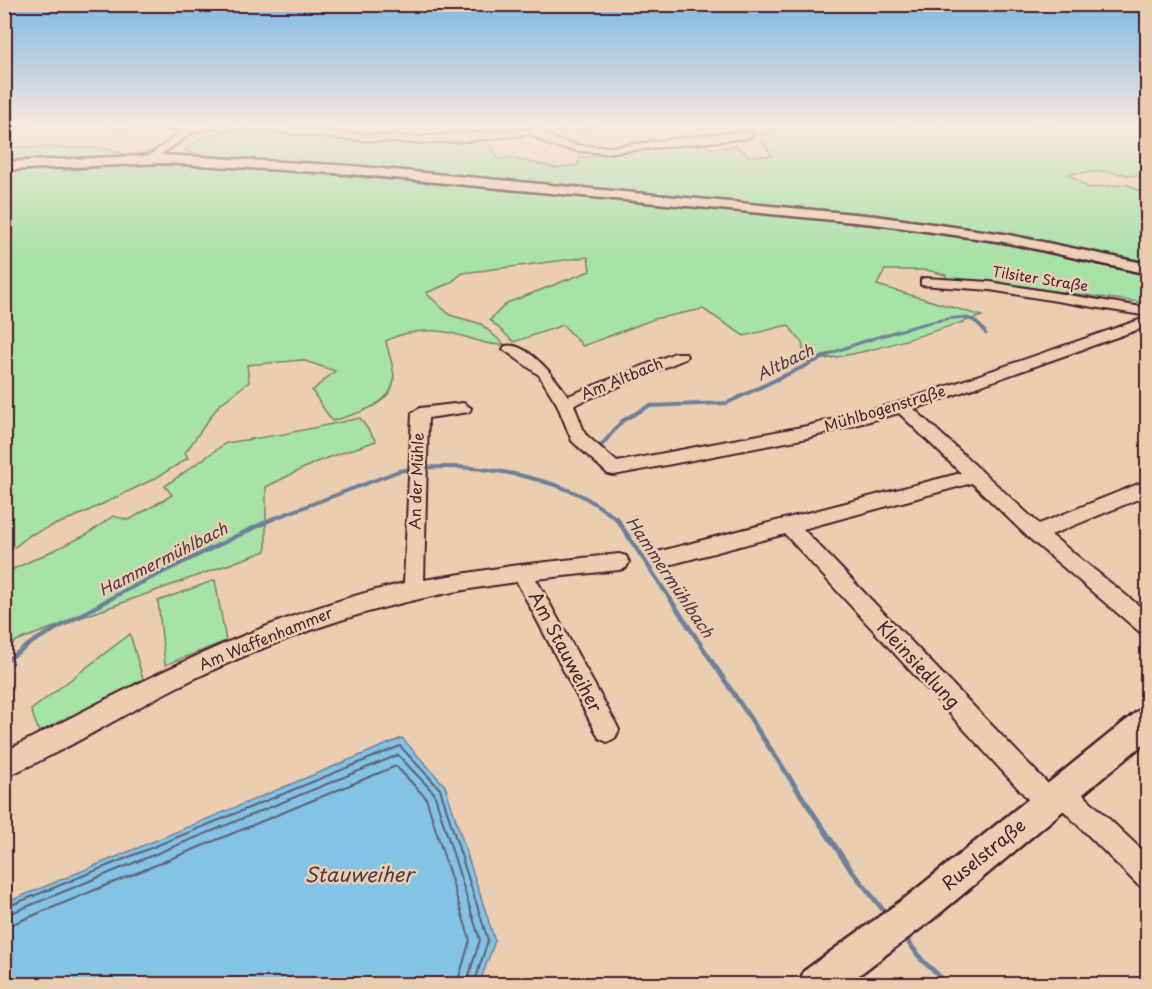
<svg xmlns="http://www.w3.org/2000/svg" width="1152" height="989" font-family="'Playpen Sans',sans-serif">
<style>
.green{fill:#a6e1a6;stroke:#788068;stroke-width:1.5}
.water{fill:#84c3e4;stroke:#6d819a;stroke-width:1.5}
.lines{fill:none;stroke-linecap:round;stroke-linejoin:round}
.shore{stroke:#616175;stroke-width:2}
.stream-far3{stroke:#6d819a;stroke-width:3}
.stream-far2{stroke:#6d819a;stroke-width:4}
.stream-far1{stroke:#6d819a;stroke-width:4.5}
.stream{stroke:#6d819a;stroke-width:5}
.minor-casing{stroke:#4a1f2b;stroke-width:4}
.major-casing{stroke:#4a1f2b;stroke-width:5}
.minor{fill:#ebceb2;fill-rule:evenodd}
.major{fill:#ebceb2;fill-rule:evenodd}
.labels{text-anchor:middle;stroke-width:5;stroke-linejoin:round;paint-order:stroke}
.far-street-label{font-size:14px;fill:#4a1f2b;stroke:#ebceb2}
.street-label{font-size:15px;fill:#4a1f2b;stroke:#ebceb2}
.water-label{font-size:16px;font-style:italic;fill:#533847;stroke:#ebceb2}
.near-street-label{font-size:18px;fill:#4a1f2b;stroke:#ebceb2}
.near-water-label{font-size:20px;font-style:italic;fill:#533847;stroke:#ebceb2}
</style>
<rect width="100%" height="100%" fill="#ebceb2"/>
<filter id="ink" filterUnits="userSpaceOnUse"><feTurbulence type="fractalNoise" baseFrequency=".0167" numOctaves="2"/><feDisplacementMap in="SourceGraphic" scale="12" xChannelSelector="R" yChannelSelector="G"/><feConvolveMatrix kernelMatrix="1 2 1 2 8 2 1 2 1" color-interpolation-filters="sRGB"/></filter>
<g filter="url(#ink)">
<g class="green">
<path d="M770 125H1147V178L1103 171 1068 174 1089 188 1127 184 1147 195V264L1029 237 865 213 194 154 185 150 202 138 234 130 379 142 434 143 486 139 499 159 510 158 557 168 578 165 579 158 702 142 712 149 736 146 748 156H772L758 134 773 133Z"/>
<path d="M5 147 102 148 130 156 159 149 144 157 5 164Z"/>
<path d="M137 162 155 163 73 170 74 165H69L62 171 126 165 225 166 655 202 939 233 1053 253 1147 275V303L989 283 946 281V275L927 270H885L877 285 982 316C926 333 863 357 805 361L802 343 788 325 744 336 703 309 654 319 583 346 563 325 514 342 490 320 507 303 590 271 588 257 463 273 450 283 426 293 450 315 481 324 505 345C484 346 466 335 445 332 426 329 402 332 386 341 388 352 394 367 394 378 393 406 352 415 332 421L312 391 335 371 302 360 247 365 249 382 219 405 185 453 188 458 156 478 84 513 30 535 5 555V168Z"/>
<path d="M360 418 376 441 316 462 266 487V551L16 641 5 651V573L86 535 113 516 129 520 172 495 165 486 226 443 284 434Z"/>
<path d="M215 580 226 641 165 665 158 601Z"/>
<path d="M130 634 143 679 41 738 31 710Z"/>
</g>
<path class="water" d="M402 738 445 786 495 941 479 984H5V903Z"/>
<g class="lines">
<g class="shore">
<path d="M4 908 400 746 440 789 488 940 474 984"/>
<path d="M4 916 398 755 434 793 480 940 466 984"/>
<path d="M4 925 15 923 396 766 426 798 470 940 457 984"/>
</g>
<path class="stream-far3" d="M825 356C847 346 944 314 965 318 975 319 981 325 986 334"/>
<g class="stream-far2">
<path d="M600 447 622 421 649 406 727 403 828 355"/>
<path d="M422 468C472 464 529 473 576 493 591 499 604 511 619 520"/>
<path d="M270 520 399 471 412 469"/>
</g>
<g class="stream-far1">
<path d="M616 518 756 727"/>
<path d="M4 662 34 641 126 590 274 518"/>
</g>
<g class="stream">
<path d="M755 726 849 867 887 915"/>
<path d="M903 935 922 960 948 984"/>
</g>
<defs>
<g id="minor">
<path d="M4 125H32L4 129Z"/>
<path d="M110 125H267L341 133 413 137 592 125 588 128 542 133C562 144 582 147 605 147 630 147 740 126 753 135L748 138 606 153 578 151 549 145 531 134 470 141 413 143 341 139 255 129H207L193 132 151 162 147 161V157L184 130 115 128Z"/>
<path d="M926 278 990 282 1148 308V316L990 290 921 285V279Z"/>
<path d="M1148 317V326L914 409 1039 524 1148 480V495L1051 535 1148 613V635L1141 633 1029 538 972 483 803 529 1050 786 1052 782 1061 778 1070 782 1148 856V888L1138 885 1059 806 1057 811 1048 815 1039 811 785 534 665 566 658 564 655 558 658 552 665 550 961 473 899 413 807 438 614 475 608 474 572 441 557 404 539 375 503 349 505 346C527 340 557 380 568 396L675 353H685L687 356 685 359 574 405 585 434 617 462 807 426 898 403Z"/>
<path d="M463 403 471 408 469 412 428 418 424 580 511 566 619 554 626 556 629 562 626 568 619 570 536 579 615 722 619 730 615 738 607 742 599 738 517 582C391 598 288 632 175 688 118 717 63 753 4 777V752C134 685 261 616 404 583L412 413 420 408Z"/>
</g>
<g id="major">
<path d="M163 155 351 166 875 216 1004 234 1148 264V274L1004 242 875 224 351 174 163 163 4 170V162Z"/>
<path d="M1148 707V740L933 919 847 984H799L804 971 909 895 1138 711Z"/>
</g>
</defs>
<use href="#minor" class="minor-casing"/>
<use href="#major" class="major-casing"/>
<use href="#minor" class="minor"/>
<use href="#major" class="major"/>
</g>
</g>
<linearGradient id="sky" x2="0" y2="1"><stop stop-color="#80bae6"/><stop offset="0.48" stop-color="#f6e9dc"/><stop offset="1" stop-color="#f6e9dc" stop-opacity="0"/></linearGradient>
<rect width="1152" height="263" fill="url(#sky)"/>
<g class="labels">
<g class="far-street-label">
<text transform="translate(1040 279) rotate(9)" y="5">Tilsiter Straße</text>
</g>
<g class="street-label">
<text transform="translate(622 379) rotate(-22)" y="5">Am Altbach</text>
<text transform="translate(885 409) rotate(-17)" y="5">Mühlbogenstraße</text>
<text transform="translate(417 481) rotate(-88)" y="5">An der Mühle</text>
<text transform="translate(266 639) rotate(-22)" y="5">Am Waffenhammer</text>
</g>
<g class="water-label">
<text transform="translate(785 362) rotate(-26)" y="6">Altbach</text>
<text transform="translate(163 559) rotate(-27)" y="6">Hammermühlbach</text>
<text transform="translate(670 577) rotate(56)" y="6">Hammermühlbach</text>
</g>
<g class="near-street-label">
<text transform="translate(565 652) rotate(62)" y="6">Am Stauweiher</text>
<text transform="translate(918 665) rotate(47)" y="6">Kleinsiedlung</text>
<text transform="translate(984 855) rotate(-39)" y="6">Ruselstraße</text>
</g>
<g class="near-water-label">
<text x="359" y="882">Stauweiher</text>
</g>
</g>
<rect width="1152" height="989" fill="none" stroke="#ebceb2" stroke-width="24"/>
<rect x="12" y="12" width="1128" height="965" fill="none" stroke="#4a1f2b" stroke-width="2" filter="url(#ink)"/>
</svg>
